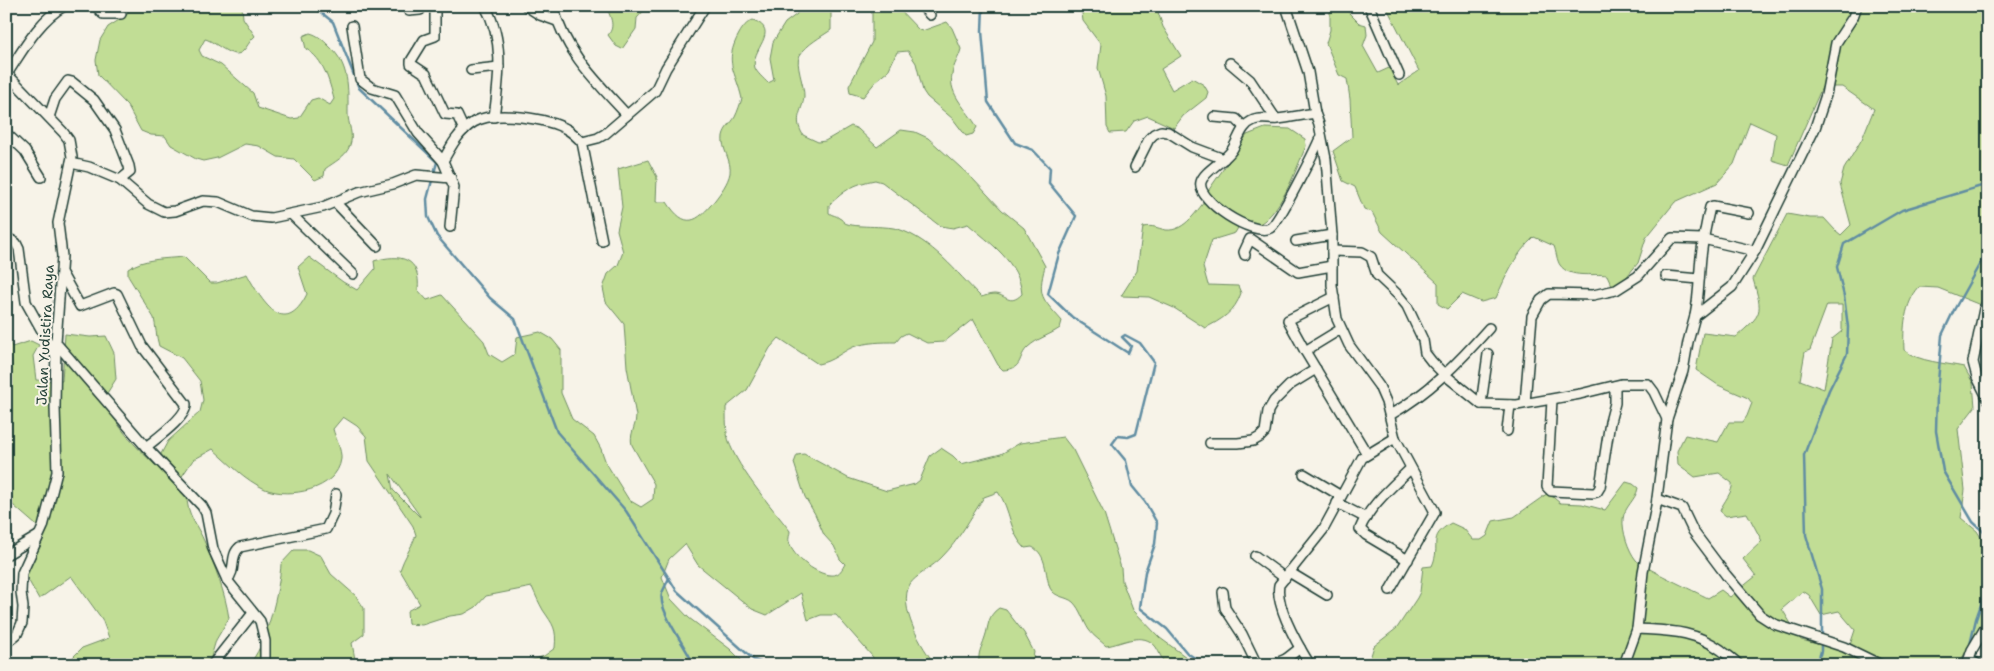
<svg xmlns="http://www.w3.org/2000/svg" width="1994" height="671" font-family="'Shantell Sans',sans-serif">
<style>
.green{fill:#c1dd95;stroke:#708d64;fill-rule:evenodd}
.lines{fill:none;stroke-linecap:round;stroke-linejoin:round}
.stream{stroke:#618da2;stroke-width:2.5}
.minor-casing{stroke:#1f3d34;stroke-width:12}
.minor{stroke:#f7f3e8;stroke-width:9}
.labels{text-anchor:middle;stroke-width:4;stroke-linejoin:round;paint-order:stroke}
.street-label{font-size:14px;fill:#1f3d34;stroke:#f7f3e8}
</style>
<rect width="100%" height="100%" fill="#f7f3e8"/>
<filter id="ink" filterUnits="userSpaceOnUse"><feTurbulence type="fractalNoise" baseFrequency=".02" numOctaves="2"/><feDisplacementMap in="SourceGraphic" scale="10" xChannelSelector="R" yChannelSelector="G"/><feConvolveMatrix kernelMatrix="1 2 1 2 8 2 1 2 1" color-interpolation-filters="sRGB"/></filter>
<g filter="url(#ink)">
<g class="green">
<path d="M128 6H242L243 18 255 36C249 41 247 48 242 52 232 60 215 41 205 39L199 50 202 56 221 65 253 93 258 108 291 119 299 118 311 100 318 98 330 105 334 99C329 81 324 59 306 49L303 36 310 33C318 35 323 40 329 46 350 65 348 88 348 114 348 124 354 135 350 145 346 157 334 162 325 169L324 176 315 180 294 159 278 157 259 146 245 144 217 158 203 161 196 159 171 145 165 136 151 135 141 131 127 105 98 75 96 60 100 40 108 27 127 15Z"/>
<path d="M606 6H648L637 18 636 29 622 49 616 46 608 35C616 26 610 16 606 6Z"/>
<path d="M797 6H831V30C821 37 807 44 800 55 794 63 805 86 804 97 802 113 793 118 803 135L818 142 825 141 851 126 858 129 877 147 901 130 915 132 928 138 972 178 1002 210 1024 228 1045 266C1037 297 1042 298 1062 321L1060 328C1050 335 1038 338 1028 347 1017 357 1024 369 1003 370L998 365 973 319 944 342 927 343 907 333 901 336 896 342C882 342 867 342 853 347 840 353 833 361 818 364L779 338 770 348 747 390 726 407C726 416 726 425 727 434 732 463 772 507 790 531 790 534 788 539 789 542 792 557 819 577 834 575 840 574 842 569 845 564L840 559 834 546 824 535 815 514 805 497 794 463 797 455 804 454 848 478 887 491 915 484 920 480 930 456 941 448 953 456 961 464 1001 454 1020 443 1063 437 1073 450 1104 513 1121 568 1122 581 1133 610 1160 638 1197 665H1166C1161 659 1160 653 1156 647 1143 630 1122 644 1106 646 1101 641 1093 636 1089 630 1083 621 1081 610 1073 602 1066 596 1055 598 1050 588 1045 574 1047 554 1032 547L1025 548C1009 533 1011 509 998 492L984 497C971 517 959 540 942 557 935 565 914 577 910 584 897 606 922 649 936 665H877L872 656 836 615H821L808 620 801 593 767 615 752 609 698 565 685 544 669 559 662 577 671 599 689 618 730 649 746 665H519L544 656 555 648C557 628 553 625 543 610 539 603 535 594 532 587L486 596 476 607 464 614 450 616 422 625 408 624 407 611 420 604 400 570C404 557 412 547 416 535L413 526 369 461 366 436 357 426 343 417 333 429C335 437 342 450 341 459 337 490 289 499 265 489 245 480 229 463 213 449L193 460 176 485 187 495C186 514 198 526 205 543 215 567 225 592 229 618L216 640 211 657 231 665H65L82 648 109 638 102 619 71 576 39 599 26 576 42 542 37 526 6 499V335L12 347 31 341 39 345 33 356 36 380 62 381 65 334 90 337 106 336 114 353 116 379 104 398C115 426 134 445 155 465L168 441 200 412 203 400 200 381 182 358 159 346C156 336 156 327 154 318L128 276V269C144 258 165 259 184 257L210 283H217L247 274C261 300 284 340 307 294L298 267 309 257 343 282 357 290 375 269 374 261C401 253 421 258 418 290L427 300 442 295 484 341 489 354 502 362 515 354 517 337 540 332 552 339 561 350V393L572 419 594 436 601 449 606 463 629 500 641 507 653 499 654 484 632 445C629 434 636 427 636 416L627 367 624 324 606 302 603 288 608 274 618 265 623 252 617 230 622 207 618 169 648 160 657 177 656 202H667C685 230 697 223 715 200 721 192 728 183 730 173 732 160 721 149 723 136 725 127 731 124 735 117 738 111 740 104 742 99 736 71 723 63 739 34 743 27 746 23 753 20 782 31 749 50 755 68 757 73 764 79 768 83L774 80 770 58 773 42 785 23 797 14ZM875 180 882 182 940 226 953 228 968 224C990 243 1019 262 1022 294 1009 307 1006 294 994 294 990 294 985 296 981 297 956 272 932 240 898 229 884 225 854 228 845 223 843 222 842 219 839 218 836 215 833 216 829 213V205C845 190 853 184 875 180ZM390 474 420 516V517L393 490Z"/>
<path d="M872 6H896L919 30 922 31 947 22 952 28 961 49C959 58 953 65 952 75 948 95 968 110 977 127L973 134 966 136 953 119 927 97 923 91 916 63 908 51 897 52 888 71 877 80 863 97 850 93 849 86 872 42Z"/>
<path d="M1081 6H1156L1163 27 1181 56 1161 69 1172 90 1192 78 1204 85 1208 92 1206 98 1183 116 1174 128 1148 116 1134 121 1126 132 1110 133 1107 127 1106 96 1098 68 1101 45 1083 21Z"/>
<path d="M1386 6H1988V308L1938 288 1919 287C1904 304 1903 328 1904 350 1918 362 1946 363 1964 367L1973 383 1975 407 1958 429 1965 490 1961 518 1977 531 1988 549V614L1958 665H1368L1374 646 1397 628 1417 598 1420 592 1423 567 1432 566C1442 544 1426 538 1451 523L1464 529 1473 540H1481L1487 536 1493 521 1514 517 1548 493 1560 503 1582 504 1605 510 1626 482 1633 484 1638 488C1636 500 1624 507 1623 519 1622 531 1628 550 1636 560 1642 567 1696 592 1708 598L1721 590 1730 597 1756 576 1743 559 1762 541 1747 513 1726 516 1720 511C1723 502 1734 491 1732 483L1719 473 1695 477 1678 464 1677 451 1685 435 1718 442 1729 422H1743L1747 416 1752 403 1748 398 1718 385 1696 370 1703 333 1736 337C1763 313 1763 314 1753 279L1787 214 1810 218H1824L1835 230 1841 235 1851 225 1840 184 1844 169 1862 139 1874 109 1842 87H1822L1788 165 1772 160 1776 134 1750 122 1734 164 1717 183 1675 202 1646 238 1638 263 1624 280 1612 286 1607 275C1593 273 1570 279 1560 265 1557 261 1556 251 1554 246L1534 237C1515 254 1506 276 1496 298L1481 302 1462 294 1447 309 1438 304V283L1382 232 1372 212 1364 209 1355 187 1343 181 1333 151 1352 137 1350 99 1347 79 1339 75 1326 43 1330 30V9L1344 8 1359 23 1366 25 1367 35 1363 46 1378 73 1389 68 1398 85 1419 71ZM1827 305H1842V331L1832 339 1824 389 1800 380 1805 352 1810 350ZM1803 591 1809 595 1821 615 1839 611 1855 630 1847 654 1838 649 1801 640 1782 609Z"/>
<path d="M1265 128 1290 129 1305 139 1306 146C1296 169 1280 217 1255 226L1243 219 1235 233 1212 240 1203 267 1208 285 1238 286 1241 293C1235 312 1221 320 1205 328L1174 308 1149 297 1121 296 1137 271 1143 227C1154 225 1156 228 1166 230 1185 232 1198 209 1208 197V191L1247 135Z"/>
<path d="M294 550H308L321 556 331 574 356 596 364 608V634L352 643 356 665H248C266 649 280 587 281 564Z"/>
<path d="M999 608 1006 610 1024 633 1034 652 1032 665H979C978 650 981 650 985 637 989 626 987 616 999 608Z"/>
</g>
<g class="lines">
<g class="stream">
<path d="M313 6 333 22 359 88 437 162 427 199 428 217 437 236 490 298 515 319 557 432 626 511 677 591 754 660 770 665"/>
<path d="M983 6 982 31 988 102 1015 143 1033 150 1050 168 1049 183 1076 216 1059 254 1048 294 1072 317 1128 353 1131 346 1122 337 1125 335 1140 343 1154 362 1136 434 1128 437 1118 436 1112 444 1126 461 1132 486 1145 502 1157 523 1155 544 1145 572 1140 608 1167 629 1187 653 1206 665"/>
<path d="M1988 249 1954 310 1942 335 1937 394 1936 431 1943 471 1973 522 1988 536"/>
<path d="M669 578C667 583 664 588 662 593 657 610 687 648 694 665"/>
<path d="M1822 637V589L1806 535 1804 455 1829 390 1847 354 1848 327 1844 296 1837 267 1844 244 1902 210 1988 184"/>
<path d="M1969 649 1976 619 1988 585"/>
<path d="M1817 665 1821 651V642"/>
</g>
<defs>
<g id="minor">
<path d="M96 6 103 14H121"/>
<path d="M435 6V36L424 40 411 61V64L426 74 445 114 457 115 464 130"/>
<path d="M485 6C505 41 499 79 494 117"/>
<path d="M526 6 540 15 557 21"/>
<path d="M553 6C564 51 597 82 627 115"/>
<path d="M922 6 930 15"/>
<path d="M1286 6 1308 72 1315 113 1319 124 1326 159 1332 235V285L1337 319 1349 345 1379 386 1386 402 1395 438 1362 458 1323 530 1279 585C1275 606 1299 647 1310 665"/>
<path d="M1369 6 1399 75"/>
<path d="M409 11 420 10 421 6"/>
<path d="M352 26 360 79 372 88 395 95 418 133 443 161"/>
<path d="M1230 63 1250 80 1276 119"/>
<path d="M471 70 499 67"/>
<path d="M6 73 63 132 69 140 72 157 58 223 62 256 56 342 55 407 57 472 43 527 22 573 21 592 23 607 22 623 17 634 6 643"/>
<path d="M7 74C23 50 39 20 64 6"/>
<path d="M1315 113C1302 115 1289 118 1277 119 1270 120 1262 117 1254 120 1241 125 1239 139 1232 150 1225 161 1204 171 1201 182 1196 201 1254 237 1270 228 1279 223 1315 150 1321 136"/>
<path d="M49 117 55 99 68 81 72 82 94 100 115 130 129 166 130 172 120 180"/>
<path d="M1214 117 1236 119 1244 127"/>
<path d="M6 133 25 151 41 177"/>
<path d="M582 142 602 241"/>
<path d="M71 163 89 167 120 180 148 204 164 212 175 211 203 201 218 202 251 216 271 218 323 207 359 192 393 184 416 175 451 178"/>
<path d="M1135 167 1149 139 1154 134 1161 131 1168 132 1192 147 1224 159"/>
<path d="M335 202 377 246"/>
<path d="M291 214 353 274"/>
<path d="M450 227 454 187 443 161C451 146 459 131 474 122 494 110 548 118 568 130 573 133 578 138 582 142L598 138 605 134 655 91 666 68 705 6"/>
<path d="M6 237 16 243 19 249 26 302 55 354"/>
<path d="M1296 241 1332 235"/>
<path d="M1332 251 1362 252 1371 257 1377 275 1398 295 1407 306 1423 340 1425 353 1432 362 1445 375 1481 404 1517 405 1580 394 1621 384H1648L1654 392 1667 419"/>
<path d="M1245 255 1244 252 1250 239 1298 272 1332 266"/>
<path d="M62 274 80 306 114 293 117 294 142 346 186 404C187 417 157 438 146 447"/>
<path d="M1666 276 1699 279"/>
<path d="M1988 301 1984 309 1973 362 1977 377 1988 399"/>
<path d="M1695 316C1699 296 1699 277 1701 257 1703 240 1706 224 1710 207L1713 206 1749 213"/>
<path d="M1341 329 1305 351 1367 454"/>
<path d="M56 343 146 447 202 506 206 513 213 549 227 580 260 621 265 641V665"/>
<path d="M1305 351 1288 320 1334 297"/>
<path d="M1552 400 1547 487 1551 491 1593 493 1597 492 1600 487 1610 422 1615 403V386"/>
<path d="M1525 403 1532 316 1541 300 1549 294 1593 295 1616 290 1638 276 1672 238 1703 239 1755 251"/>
<path d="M1481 404 1488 354"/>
<path d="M1390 415C1429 393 1459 362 1489 328"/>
<path d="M1507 431 1510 405"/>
<path d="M1210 443H1238L1253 441 1260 437 1265 432 1268 411 1274 401 1290 385 1316 369"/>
<path d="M1304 474 1341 496"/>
<path d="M1657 499 1682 508 1693 531 1726 575 1760 615 1774 624 1844 647 1881 665"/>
<path d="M1337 503 1366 518"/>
<path d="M6 555 38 536"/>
<path d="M1255 556 1285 578"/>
<path d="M1408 560 1366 535 1360 529C1369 506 1393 486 1410 469"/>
<path d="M1289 572 1327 595"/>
<path d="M227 580C237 570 229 556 240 547L326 529 333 514 336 494"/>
<path d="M1390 590 1435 512 1395 438"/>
<path d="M1223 592 1225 608 1242 634 1257 665"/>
<path d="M1637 629C1670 631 1693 630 1721 650 1727 655 1734 659 1739 665"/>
<path d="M1969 659 1979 665"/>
<path d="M212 665 253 613"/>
<path d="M1272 665 1286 659"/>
<path d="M1287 665 1286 659 1300 648"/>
<path d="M1624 665 1637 629 1643 572 1656 506 1667 419 1683 371 1688 342 1695 316 1732 287 1755 251 1815 128 1826 95 1836 43 1853 17 1857 6"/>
<path d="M1967 665 1972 650 1988 623"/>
</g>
</defs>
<use href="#minor" class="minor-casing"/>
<use href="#minor" class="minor"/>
</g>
</g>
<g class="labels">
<g class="street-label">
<text transform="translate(45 335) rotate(-87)" y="5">Jalan Yudistira Raya</text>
</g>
</g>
<rect width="1994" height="671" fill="none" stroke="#f7f3e8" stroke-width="25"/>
<rect x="12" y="12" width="1969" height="646" fill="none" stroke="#1f3d34" stroke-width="2" filter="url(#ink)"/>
</svg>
